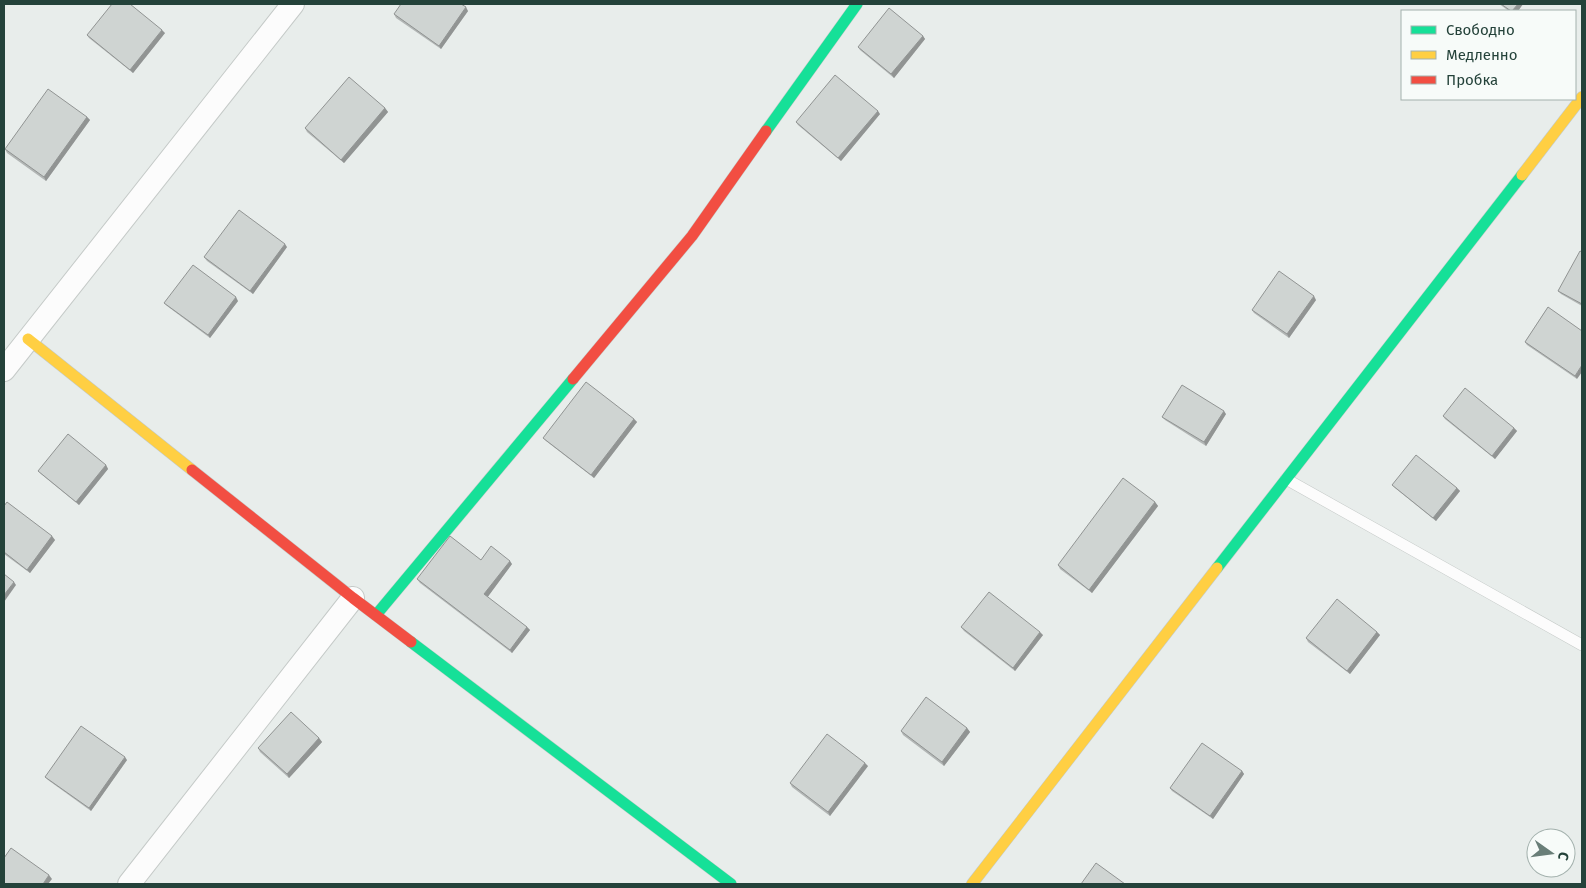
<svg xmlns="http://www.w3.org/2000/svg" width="1586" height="888" font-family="'Fira Sans',sans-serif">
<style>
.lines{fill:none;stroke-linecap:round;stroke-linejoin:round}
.lane-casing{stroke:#c5cac8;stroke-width:12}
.street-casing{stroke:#c5cac8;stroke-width:24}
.fast-casing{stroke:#c3cbc8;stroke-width:12}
.slow-casing{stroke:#c3cbc8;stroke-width:12}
.jam-casing{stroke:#c3cbc8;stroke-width:12}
.lane{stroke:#fcfcfc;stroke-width:11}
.street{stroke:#fcfcfc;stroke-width:22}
.fast{stroke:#16e098;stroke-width:11}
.slow{stroke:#ffcf43;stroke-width:11}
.jam{stroke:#f24e42;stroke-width:11}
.wall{fill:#b2b6b5}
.shaded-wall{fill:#919493}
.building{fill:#cfd4d2;stroke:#919493}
</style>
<rect width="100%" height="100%" fill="#e8edeb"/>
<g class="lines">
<defs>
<path id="lane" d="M1286 479 1582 645"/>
<g id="street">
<path d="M4 370 293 4"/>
<path d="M129 884 353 598"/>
</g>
<g id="fast">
<path d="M766 131 857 4"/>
<path d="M1217 568 1522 175"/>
<path d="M376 615 573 379"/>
<path d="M411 642 731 884"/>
</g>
<g id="slow">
<path d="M1522 175 1582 97"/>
<path d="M28 339 192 470"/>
<path d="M972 884 1217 568"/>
</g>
<g id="jam">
<path d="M573 379 692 236 766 131"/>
<path d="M192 470 353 598 411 642"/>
</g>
</defs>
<use href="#lane" class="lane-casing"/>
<use href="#street" class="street-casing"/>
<use href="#fast" class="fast-casing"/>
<use href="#slow" class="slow-casing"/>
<use href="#jam" class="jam-casing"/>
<use href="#lane" class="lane"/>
<use href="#street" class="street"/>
<use href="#fast" class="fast"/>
<use href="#slow" class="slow"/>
<use href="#jam" class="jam"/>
</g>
<g class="wall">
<path d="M1499 4H1523L1518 11H1509Z"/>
<path d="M468 11 441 49 396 18 394 14Z"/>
<path d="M165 33 133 73 89 38 87 35Z"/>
<path d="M923 36 925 39 894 78 860 50 858 47Z"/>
<path d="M385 108 388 112 344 163 307 132 305 128Z"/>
<path d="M880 114 841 161 798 125 796 122Z"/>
<path d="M87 117 90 120 46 181 7 153 5 149Z"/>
<path d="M287 247 253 294 207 261 204 257Z"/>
<path d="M1582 252V306L1561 294 1558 291Z"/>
<path d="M1316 300 1289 338 1254 313 1252 310Z"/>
<path d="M238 301 210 338 167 306 164 303Z"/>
<path d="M1548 307 1577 379 1527 345 1525 342Z"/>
<path d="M1226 414 1206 446 1165 420 1162 417Z"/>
<path d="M1443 416 1514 428 1517 431 1495 459 1445 419Z"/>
<path d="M634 419 637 422 594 478 546 441 543 438Z"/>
<path d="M106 465 108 469 79 505 41 474 38 471Z"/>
<path d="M1392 485 1457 488 1460 491 1436 521 1395 488Z"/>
<path d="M1155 502 1158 506 1092 593 1060 569 1058 565Z"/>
<path d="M4 506 55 540 30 573 4 554Z"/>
<path d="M481 560 512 564 487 597 527 627 530 630 512 653 420 583 417 579Z"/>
<path d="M961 627 1043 635 1015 671 964 631Z"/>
<path d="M1377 632 1380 635 1350 674 1308 642 1306 638Z"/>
<path d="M967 728 970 732 944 766 903 735 901 731Z"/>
<path d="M319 738 322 742 289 778 260 752 258 748Z"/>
<path d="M127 760 91 811 48 780 45 777Z"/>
<path d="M868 766 830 816 792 787 790 783Z"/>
<path d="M1242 771 1244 774 1213 819 1172 791 1170 788Z"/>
</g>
<g class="shaded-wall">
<path d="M1518 4H1523L1518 11H1512Z"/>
<path d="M466 7 468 11 441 49 439 46Z"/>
<path d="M162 30 165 33 133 73 130 70Z"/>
<path d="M923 36 925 39 894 78 891 74Z"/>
<path d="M385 108 388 112 344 163 341 160Z"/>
<path d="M878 111 880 114 841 161 838 158Z"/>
<path d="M87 117 90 120 46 181 44 177Z"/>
<path d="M285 244 287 247 253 294 250 291Z"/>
<path d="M1314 296 1316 300 1289 338 1287 334Z"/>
<path d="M236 297 238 301 210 338 208 335Z"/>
<path d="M1582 365V372L1577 379 1575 376Z"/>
<path d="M1224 411 1226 414 1206 446 1204 442Z"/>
<path d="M634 419 637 422 594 478 591 475Z"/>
<path d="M1514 428 1517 431 1495 459 1492 456Z"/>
<path d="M106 465 108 469 79 505 76 502Z"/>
<path d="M1457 488 1460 491 1436 521 1433 518Z"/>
<path d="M1155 502 1158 506 1092 593 1089 590Z"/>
<path d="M52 536 55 540 30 573 27 570Z"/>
<path d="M510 561 512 564 487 598 484 594Z"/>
<path d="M14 582 16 585 4 602V595Z"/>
<path d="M527 627 530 630 512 653 510 650Z"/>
<path d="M1040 632 1043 635 1015 671 1013 668Z"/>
<path d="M1377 632 1380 635 1350 674 1347 671Z"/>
<path d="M967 728 970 732 944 766 942 762Z"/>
<path d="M319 738 322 742 289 778 287 774Z"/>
<path d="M125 757 127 760 91 811 89 808Z"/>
<path d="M865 763 868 766 830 816 828 812Z"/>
<path d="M1242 771 1244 774 1213 819 1210 816Z"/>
<path d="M49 875 52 879 48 884H43Z"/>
</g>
<g class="building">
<path d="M112 4H130L162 30 130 70 87 35Z"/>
<path d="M401 4H461L466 7 439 46 394 14Z"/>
<path d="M1501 4H1518L1512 11H1511Z"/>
<path d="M889 8 923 36 891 74 858 47Z"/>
<path d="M835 75 878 111 838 158 796 122Z"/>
<path d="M349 77 385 108 341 160 305 128Z"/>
<path d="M48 89 87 117 44 177 5 149Z"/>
<path d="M239 210 285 244 250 291 204 257Z"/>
<path d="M1580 251 1582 252V304L1558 291Z"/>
<path d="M193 265 236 297 208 335 164 303Z"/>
<path d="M1279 271 1314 296 1287 334 1252 310Z"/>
<path d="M1548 307 1582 331V365L1575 376 1525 342Z"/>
<path d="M586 382 634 419 591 475 543 438Z"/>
<path d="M1182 385 1224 411 1204 442 1162 417Z"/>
<path d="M1465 388 1514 428 1492 456 1443 416Z"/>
<path d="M68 434 106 465 76 502 38 471Z"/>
<path d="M1416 455 1457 488 1433 518 1392 485Z"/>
<path d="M1123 478 1155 502 1089 590 1058 565Z"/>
<path d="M7 502 52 536 27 570 4 552V506Z"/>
<path d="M450 536 481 560 491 546 510 561 484 594 527 627 510 650 417 579Z"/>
<path d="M4 574 14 582 4 595Z"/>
<path d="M989 592 1040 632 1013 668 961 627Z"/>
<path d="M1337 599 1377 632 1347 671 1306 638Z"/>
<path d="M926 697 967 728 942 762 901 731Z"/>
<path d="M291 712 319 738 287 774 258 748Z"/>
<path d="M81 726 125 757 89 808 45 777Z"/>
<path d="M827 734 865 763 828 812 790 783Z"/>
<path d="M1202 743 1242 771 1210 816 1170 788Z"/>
<path d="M11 848 49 875 43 884H4V858Z"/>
<path d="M1096 863 1125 884H1081Z"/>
</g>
<rect width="1586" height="888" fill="none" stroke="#24423a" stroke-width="10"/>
<rect x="1401" y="10" width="175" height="90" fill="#f7fbf9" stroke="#a3b1ad"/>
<rect x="1411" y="26" width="25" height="8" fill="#16e098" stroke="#a3b1ad"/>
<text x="1446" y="35" font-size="15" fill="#24423a">Свободно</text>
<rect x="1411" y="51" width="25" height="8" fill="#ffcf43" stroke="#a3b1ad"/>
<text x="1446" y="60" font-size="15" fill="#24423a">Медленно</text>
<rect x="1411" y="76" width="25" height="8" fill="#f24e42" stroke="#a3b1ad"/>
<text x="1446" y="85" font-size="15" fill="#24423a">Пробка</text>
<g transform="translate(1551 853) rotate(104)"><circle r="24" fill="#f7fbf9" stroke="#a3b1ad"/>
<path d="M0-4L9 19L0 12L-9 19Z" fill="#697e78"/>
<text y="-8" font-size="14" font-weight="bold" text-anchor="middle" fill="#24423a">С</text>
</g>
</svg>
